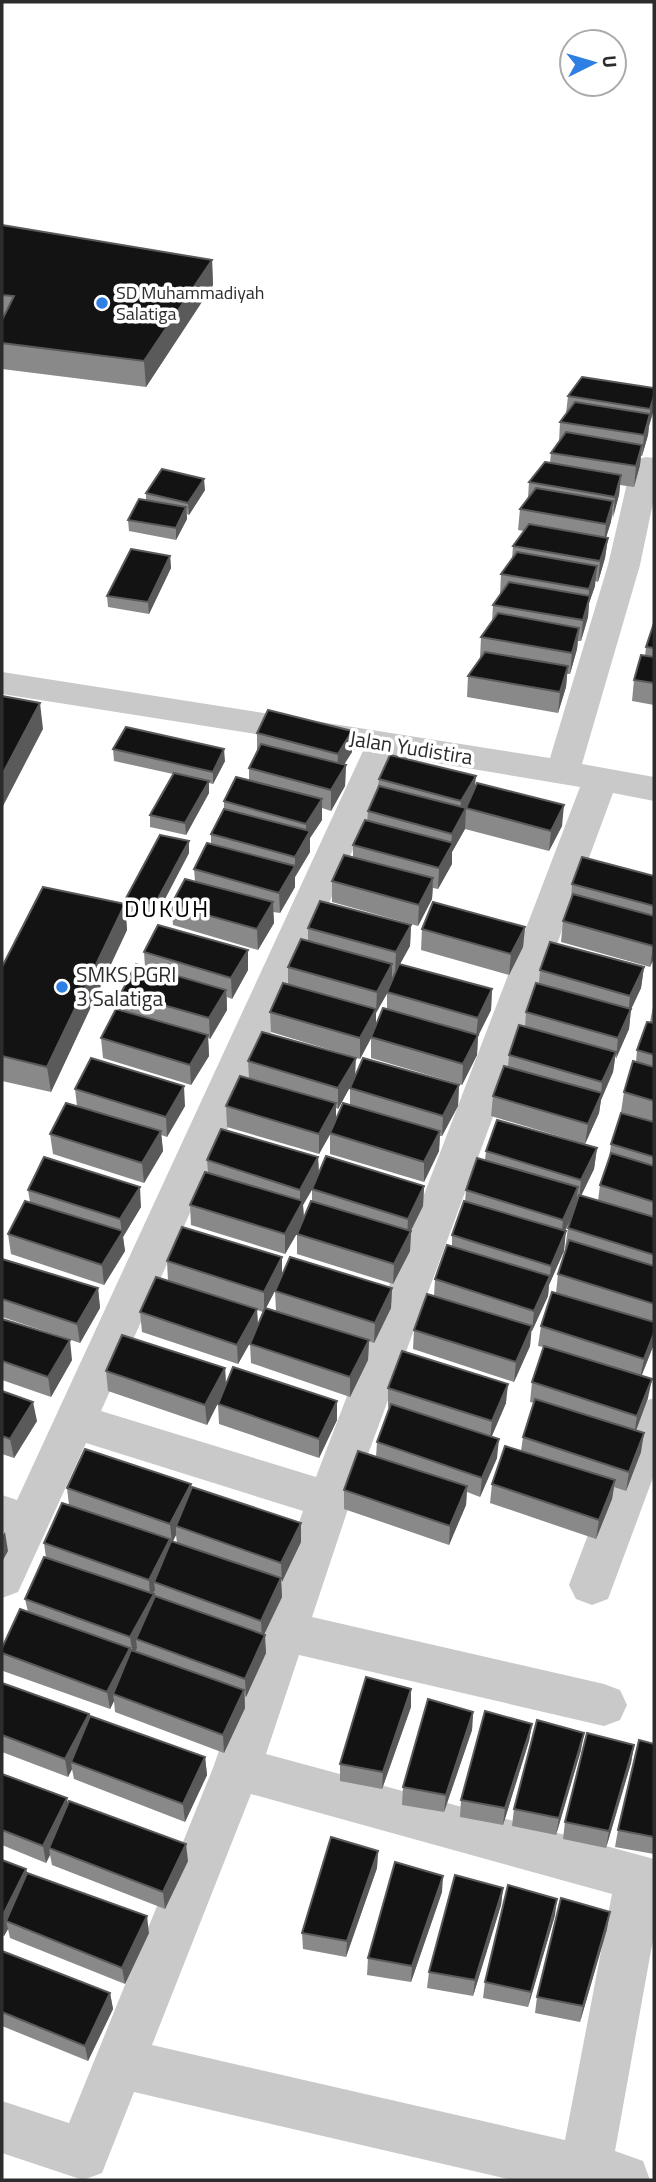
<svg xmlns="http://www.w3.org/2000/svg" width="656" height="2182" font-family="'Titillium Web',sans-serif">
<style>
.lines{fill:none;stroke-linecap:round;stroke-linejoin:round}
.street{fill:#c9c9c9;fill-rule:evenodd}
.wall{fill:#898989;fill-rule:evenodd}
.shaded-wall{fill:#5a5a5a}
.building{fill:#131313;stroke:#5a5a5a;stroke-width:2}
.poi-dot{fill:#2d7fe3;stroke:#fff;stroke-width:2.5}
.labels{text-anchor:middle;stroke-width:7;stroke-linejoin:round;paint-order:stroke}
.far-poi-label{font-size:18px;fill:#2c2c2c;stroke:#fff;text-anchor:start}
.street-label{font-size:21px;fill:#2c2c2c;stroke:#fff}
.poi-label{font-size:21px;fill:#2c2c2c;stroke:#fff;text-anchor:start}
.quarter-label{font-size:24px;letter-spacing:2px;fill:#000;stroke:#fff}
</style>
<rect width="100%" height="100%" fill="#fff"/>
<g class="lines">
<g class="street">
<path d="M646 457 654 458V498L640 565 582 764 654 777V801L613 793 351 1500 312 1617 604 1684 620 1690 627 1705 620 1720 604 1726 299 1655 266 1754 654 1859V1934L615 2151 643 2161 650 2180H512L134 2092 102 2173 83 2180 2 2153V2101L69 2123 213 1768 303 1511 86 1443 18 1592 2 1598V1495L17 1500 363 751 2 694V672L550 758 608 565 631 466 635 460ZM395 756 580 787 316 1477 101 1411ZM251 1794 612 1894 565 2140 152 2045Z"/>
<path d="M654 1398V1475L608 1599 592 1605 576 1599 569 1585 633 1416 639 1403Z"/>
</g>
</g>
<g class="wall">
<path d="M2 225 212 260 213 285 146 387 2 369Z"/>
<path d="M654 388V409L649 426 648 435 642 456H641L640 465 634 487 620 485 619 495 606 537 608 538 605 558 598 582 595 581V586L589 603 588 617 581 641H578L577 649 570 674H567L566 687 558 713 467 697 468 676 481 658H480L481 637 492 622 493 605 500 595 501 574 512 559 513 546 524 531 518 530 520 509 528 498 529 482 550 463 551 453 559 442 560 422 566 414 568 396Z"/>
<path d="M205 490 189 515 187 514V519L176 540 129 531 128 520 146 500V493Z"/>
<path d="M170 556 171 568 149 614 108 607 107 596Z"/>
<path d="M654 623V705L632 701 634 680 645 656 646 647Z"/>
<path d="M257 733 352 752 344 765H346L345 786 331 811 322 808V820L310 838V852L295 877V887L280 913 273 912 274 923 258 950 173 925 171 905 195 881 194 869 211 844V834L224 809V801L249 780V768L257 752Z"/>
<path d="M113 749 225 761 213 784 209 783V793L186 835 150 827V815L173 774 114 761Z"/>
<path d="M379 779 475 787 562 826 549 851 465 829 452 852V864L438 889 433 888 432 899 418 926 332 902V881L353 857V845L367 821 368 811 378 787Z"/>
<path d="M189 853 155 918 126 911 125 900Z"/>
<path d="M654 876V958L650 967 561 942 563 921 571 901 572 884Z"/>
<path d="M125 904 127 930 51 1092 2 1081V967Z"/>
<path d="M411 925 410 946 400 964 492 989 491 1010 478 1036 477 1055 462 1085 371 1058V1038L360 1059 271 1032 270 1012 288 984V967L308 941V928ZM387 993V1009L376 1026V1013Z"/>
<path d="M525 927 523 947 509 975 421 950 422 929Z"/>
<path d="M248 950V970L232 999 227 997V1010L210 1039 208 1038 209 1056 191 1085 103 1058 101 1038 123 1011 121 993 145 967 144 952Z"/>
<path d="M644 967 641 988 631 1009 629 1029 615 1058 613 1072 601 1100 599 1113 585 1144 491 1116 493 1096 508 1067 509 1055 525 1027 526 1012 539 983 540 970Z"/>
<path d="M654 1002V1122L621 1112 624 1092 636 1062 637 1050 650 1022Z"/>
<path d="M248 1061 355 1076 459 1085 458 1106 442 1136H440L439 1151 424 1182 330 1154V1134L319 1154 227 1127 226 1106 249 1078ZM350 1087V1105L336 1120V1108L338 1109Z"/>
<path d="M75 1089 185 1106 167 1137 161 1135 163 1151 144 1183 53 1154 50 1134 77 1106Z"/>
<path d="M654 1122V1344L642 1375 648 1398 636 1430 641 1452 626 1491 614 1487 612 1499 596 1539 490 1503 492 1484 521 1451 523 1437 534 1403 530 1402 532 1382 543 1347 538 1346 541 1326 556 1293 558 1274 566 1249 565 1248 568 1228 572 1215 565 1231 564 1251 549 1285 548 1296 532 1331H531L530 1346 514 1382 413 1349 414 1330 434 1296 435 1279 452 1246V1235L465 1202 466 1190 485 1160 486 1151 597 1148 594 1169 581 1196 598 1201 600 1185 609 1159 611 1144Z"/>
<path d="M318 1157 319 1173 424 1186 423 1206 411 1231 410 1251 393 1284 297 1254V1234L299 1230 285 1254 191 1225 190 1205 208 1173 207 1160ZM312 1190V1201L304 1219 303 1205Z"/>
<path d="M28 1190 141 1207 123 1237 125 1251 104 1285 11 1254 8 1234 30 1202Z"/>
<path d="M2 1259 98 1288 100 1308 80 1343 2 1317Z"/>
<path d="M167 1261 392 1288 391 1308 374 1343 369 1341 368 1360 350 1397 251 1363 250 1344 253 1338 238 1364 142 1332 140 1312 168 1281ZM276 1289 275 1291 276 1311 266 1308ZM257 1310 263 1312 258 1325Z"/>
<path d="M2 1319 72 1360 51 1397 2 1380Z"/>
<path d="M225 1368 226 1384 337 1420 319 1458 219 1424 218 1404 219 1401 207 1425 108 1391 106 1371Z"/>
<path d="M388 1388 506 1403 492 1436 497 1458 480 1497 467 1492 466 1505 449 1545 344 1509V1490L376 1457 377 1442 389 1408 388 1407Z"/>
<path d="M2 1391 37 1421 14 1458 2 1454Z"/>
<path d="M191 1484V1489L301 1542 281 1582 282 1597 264 1634 266 1653 246 1697 245 1696V1708L224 1753 115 1712 114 1701 110 1709 3 1671 2 1663V1648L28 1612 25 1599 46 1558 44 1543 69 1505 67 1488ZM176 1535 177 1543 173 1541Z"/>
<path d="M2 1683 89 1714 90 1718 205 1757 207 1775 185 1822 74 1779 72 1769 68 1777 2 1752Z"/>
<path d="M411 1689V1707L382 1789 340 1781V1764Z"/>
<path d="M473 1712 472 1730 444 1812 402 1805 403 1787Z"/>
<path d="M532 1724 529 1741 503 1825 460 1817 461 1800Z"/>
<path d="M654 1744V1854L615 1847 618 1830Z"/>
<path d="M634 1745 631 1763 606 1848 563 1839 565 1822Z"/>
<path d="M581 1750 556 1835 512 1826 514 1809Z"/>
<path d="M2 1774 68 1802 188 1861 165 1909 52 1865 50 1855 46 1863 2 1845Z"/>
<path d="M378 1851 377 1868 346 1957 303 1949 302 1933Z"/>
<path d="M2 1860 26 1869 27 1873 149 1933 125 1984 10 1938 8 1929 4 1936 2 1935Z"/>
<path d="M503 1888 501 1905 473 1996 427 1988 429 1972Z"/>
<path d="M442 1892 411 1982 367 1975 368 1958Z"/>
<path d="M555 1915 528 2007 483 1998 485 1982Z"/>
<path d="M607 1929 580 2022 535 2013 537 1997Z"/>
<path d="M2 1951 110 1993 113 2009 88 2061 2 2026Z"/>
</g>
<g class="shaded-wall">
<path d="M212 260 213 285 146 387 144 361Z"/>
<path d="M654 396V409L649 426 648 435 642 456 644 435Z"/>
<path d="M642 445 640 465 634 487 636 466Z"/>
<path d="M621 475 619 495 613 518 615 497Z"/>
<path d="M204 479 205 490 189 515 188 503Z"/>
<path d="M613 501 611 522 604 544 606 524Z"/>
<path d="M186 507 187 519 176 540V528Z"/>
<path d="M608 538 605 558 598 582 600 561Z"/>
<path d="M170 556 171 568 149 614 148 602Z"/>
<path d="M597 566 595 586 589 603 588 617 581 641 583 620 588 605 589 589Z"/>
<path d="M579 628 577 649 570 674 572 653Z"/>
<path d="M568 666 566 687 558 713 560 692Z"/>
<path d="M40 703 43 729 2 808V775Z"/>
<path d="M352 731V752L337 775 338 754Z"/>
<path d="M224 749 225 761 213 784V772Z"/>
<path d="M346 765 345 786 331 811V790Z"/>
<path d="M476 776 474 797 466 808 465 829 452 852V864L438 889 439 868 451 845 452 834 460 818 461 801Z"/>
<path d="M209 781V793L186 835 185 823Z"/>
<path d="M322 799V820L310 838V852L295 877V887L280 913 279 893 295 866V857L306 838V824Z"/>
<path d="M564 805 562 826 549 851 551 831Z"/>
<path d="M189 841V853L155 918 154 906Z"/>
<path d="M433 878 432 899 418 926 419 905Z"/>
<path d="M273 902 274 923 258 950 257 929Z"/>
<path d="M125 904 127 930 51 1092 47 1067Z"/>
<path d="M411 925 410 946 395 973 396 952Z"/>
<path d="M525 927 523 947 509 975 511 954Z"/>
<path d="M654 944V958L650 967 653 946Z"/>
<path d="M248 950V970L232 999 231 978Z"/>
<path d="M392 964V985L376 1013 377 992Z"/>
<path d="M644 967 641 988 628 1016 630 996Z"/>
<path d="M492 989 491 1010 478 1036 477 1055 462 1085 463 1064 476 1037 478 1018Z"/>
<path d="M226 990 227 1010 210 1039 209 1018Z"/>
<path d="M376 1009V1029L360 1059V1038Z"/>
<path d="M631 1009 629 1029 616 1059 618 1038Z"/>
<path d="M208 1035 209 1056 191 1085 190 1065Z"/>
<path d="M616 1052 613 1072 601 1100 599 1113 585 1144 588 1124 601 1095 602 1082Z"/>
<path d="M356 1058 355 1078 338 1109V1088Z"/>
<path d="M459 1085 458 1106 442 1136 443 1116Z"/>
<path d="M184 1086 185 1106 167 1137 166 1117Z"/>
<path d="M336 1103V1124L319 1154V1134Z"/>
<path d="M161 1131 163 1151 144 1183 142 1163Z"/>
<path d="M440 1131 439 1151 424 1182V1162Z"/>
<path d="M597 1148 594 1169 579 1200 581 1180Z"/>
<path d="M318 1157 319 1177 303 1205 304 1221 285 1254V1234L300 1206V1190Z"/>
<path d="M424 1186 423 1206 407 1238 411 1231 410 1251 393 1284 394 1264 407 1239 408 1219Z"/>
<path d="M140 1187 141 1207 123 1237 125 1251 104 1285 102 1265 122 1233 120 1219Z"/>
<path d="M578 1187 576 1207 561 1240 563 1220Z"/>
<path d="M566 1231 564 1251 549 1285 548 1296 532 1331 534 1311 550 1276 551 1266Z"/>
<path d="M282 1257V1277L264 1312V1292Z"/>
<path d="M98 1288 100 1308 80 1343 77 1324Z"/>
<path d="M392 1288 391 1308 374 1343 375 1323Z"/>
<path d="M257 1309 258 1328 238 1364 237 1345Z"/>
<path d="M532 1326 530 1346 514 1382 516 1362Z"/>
<path d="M654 1333V1344L640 1379 644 1359Z"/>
<path d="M70 1340 72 1360 51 1397 48 1377Z"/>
<path d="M369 1340 368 1360 350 1397V1377Z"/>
<path d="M225 1368 226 1387 207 1425 205 1405Z"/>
<path d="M652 1379 648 1398 634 1436 637 1416Z"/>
<path d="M508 1384 506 1403 490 1440 492 1421Z"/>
<path d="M337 1401V1420L319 1458V1439Z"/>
<path d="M33 1402 37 1421 14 1458 10 1439Z"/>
<path d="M644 1433 641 1452 626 1491 629 1472Z"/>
<path d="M499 1439 497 1458 480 1497 482 1478Z"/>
<path d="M615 1480 612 1499 596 1539 599 1520Z"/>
<path d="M191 1484 192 1503 176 1526V1535L172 1543 170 1524Z"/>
<path d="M467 1486 466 1505 449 1545 450 1526Z"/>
<path d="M301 1523V1542L282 1582 281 1563Z"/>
<path d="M5 1532 8 1551 2 1562V1537Z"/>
<path d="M170 1539 172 1558 154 1582 155 1590 150 1598 149 1580Z"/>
<path d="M281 1578 282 1597 262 1639 261 1621Z"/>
<path d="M154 1594 155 1613 136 1639 137 1648 133 1656 130 1637Z"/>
<path d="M265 1635 266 1653 246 1697 245 1679Z"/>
<path d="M130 1648 132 1666 113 1694 114 1701 110 1709 107 1692Z"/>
<path d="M411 1689V1707L382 1789 383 1772Z"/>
<path d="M244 1690 245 1708 224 1753 223 1735Z"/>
<path d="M473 1712 472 1730 444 1812 446 1795Z"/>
<path d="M89 1714 92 1732 71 1762 72 1769 68 1777 65 1759Z"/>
<path d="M532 1724 529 1741 503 1825 505 1808Z"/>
<path d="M584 1733 581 1750 556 1835 559 1818Z"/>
<path d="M634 1745 631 1763 606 1848 609 1831Z"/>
<path d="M205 1757 207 1775 185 1822 183 1804Z"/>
<path d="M67 1798 70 1815 49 1848 50 1855 46 1863 43 1846Z"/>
<path d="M186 1844 188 1861 165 1909 163 1892Z"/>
<path d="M378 1851 377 1868 346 1957 347 1941Z"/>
<path d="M26 1869 29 1886 6 1921 8 1929 4 1936 2 1925V1917Z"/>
<path d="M443 1876 442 1892 411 1982 412 1966Z"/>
<path d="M503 1888 501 1905 473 1996 475 1980Z"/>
<path d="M557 1899 555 1915 528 2007 531 1992Z"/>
<path d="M610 1912 607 1929 580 2022 583 2006Z"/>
<path d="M147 1916 149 1933 125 1984 122 1968Z"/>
<path d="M110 1993 113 2009 88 2061 85 2046Z"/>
</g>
<g class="building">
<path d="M2 225 212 260 144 361 2 343V320L14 296 2 295Z"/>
<path d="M582 377 654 388V396L650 409 568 396Z"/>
<path d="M575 402 650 414 644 435 560 422Z"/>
<path d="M566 432 642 445 636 466 551 453Z"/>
<path d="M545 462 621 475 615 497 529 482Z"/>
<path d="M162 469 204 479 188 503 146 493Z"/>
<path d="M536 488 613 501 606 524 520 509Z"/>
<path d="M139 499 186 507 176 528 128 520Z"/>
<path d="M529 524 608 538 600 561 513 546Z"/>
<path d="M131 549 170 556 148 602 107 596Z"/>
<path d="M517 552 597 566 589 589 501 574Z"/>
<path d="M509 582 590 596 583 620 493 605Z"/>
<path d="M498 613 579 628 572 653 481 637Z"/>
<path d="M654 623V648L646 647Z"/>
<path d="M485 652 568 666 560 692 468 676Z"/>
<path d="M641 655 654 657V683L634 680Z"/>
<path d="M2 696 40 703 2 775Z"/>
<path d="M268 710 352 731 338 754 257 733Z"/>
<path d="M126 727 224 749 213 772 113 749Z"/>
<path d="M261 744 346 765 331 790 249 768Z"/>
<path d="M390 755 476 776 461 801 379 779Z"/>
<path d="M174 773 209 781 185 823 150 815Z"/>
<path d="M236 777 322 799 306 824 224 801Z"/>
<path d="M477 783 564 805 551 831 466 808Z"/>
<path d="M379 786 466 808 452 834 368 811Z"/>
<path d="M224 809 310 831 295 857 211 834Z"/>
<path d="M365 820 453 843 439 868 353 845Z"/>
<path d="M160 835 189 841 154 906 125 900Z"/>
<path d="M207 843 295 866 279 893 194 869Z"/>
<path d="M344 855 433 878 419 905 332 881Z"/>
<path d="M582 857 654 876V906L572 884Z"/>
<path d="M185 879 273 902 257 929 171 905Z"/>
<path d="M43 887 125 904 47 1067 2 1056V967Z"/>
<path d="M573 894 654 916V944L653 946 563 921Z"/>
<path d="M320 901 411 925 396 952 308 928Z"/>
<path d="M433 902 525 927 511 954 422 929Z"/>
<path d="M158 925 248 950 231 978 144 952Z"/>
<path d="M301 939 392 964 377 992 288 967Z"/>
<path d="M550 942 644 967 630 996 540 970Z"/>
<path d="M136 964 226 990 209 1018 121 993Z"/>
<path d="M399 964 492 989 478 1018 387 992Z"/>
<path d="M283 983 376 1009 360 1038 270 1012Z"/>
<path d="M536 983 631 1009 618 1038 526 1012Z"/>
<path d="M383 1008 478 1035 463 1064 371 1037Z"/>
<path d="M116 1009 208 1035 190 1065 101 1038Z"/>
<path d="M647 1022 654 1023V1055L637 1050Z"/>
<path d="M519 1025 616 1052 602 1082 509 1055Z"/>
<path d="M262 1032 356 1058 338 1088 248 1061Z"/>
<path d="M91 1058 184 1086 166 1117 75 1089Z"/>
<path d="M363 1058 459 1085 443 1116 350 1088Z"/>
<path d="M633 1061 654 1067V1101L624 1092Z"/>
<path d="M504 1066 602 1093 588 1124 493 1096Z"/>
<path d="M240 1076 336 1103 319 1134 226 1106Z"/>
<path d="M66 1103 161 1131 142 1163 50 1134Z"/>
<path d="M343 1103 440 1131 424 1162 330 1133Z"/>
<path d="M621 1113 654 1122V1157L611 1144Z"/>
<path d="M497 1120 597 1148 581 1180 486 1151Z"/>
<path d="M221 1129 318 1157 300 1190 207 1160Z"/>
<path d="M611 1153 654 1166V1202L600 1185Z"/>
<path d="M326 1156 424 1186 408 1219 312 1189Z"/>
<path d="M44 1157 140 1187 120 1219 28 1190Z"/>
<path d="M477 1158 578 1187 563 1220 466 1190Z"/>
<path d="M205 1172 303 1201 285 1234 190 1205Z"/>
<path d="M579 1195 654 1217V1255L568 1228Z"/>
<path d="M25 1201 123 1231 102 1265 8 1234Z"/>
<path d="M311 1201 411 1231 394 1264 297 1234Z"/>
<path d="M464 1201 566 1231 551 1266 452 1235Z"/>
<path d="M182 1227 282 1257 264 1292 167 1261Z"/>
<path d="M569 1240 654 1266V1304L558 1274Z"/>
<path d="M447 1245 550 1276 534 1311 435 1279Z"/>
<path d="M290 1257 392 1288 375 1323 275 1291Z"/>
<path d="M2 1259 98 1288 77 1324 2 1299Z"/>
<path d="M156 1277 257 1309 237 1345 140 1312Z"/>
<path d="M552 1292 654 1322V1333L644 1359 541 1326Z"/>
<path d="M427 1294 532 1326 516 1362 414 1330Z"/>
<path d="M265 1308 369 1340 350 1377 250 1344Z"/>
<path d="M2 1319 70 1340 48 1377 2 1361Z"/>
<path d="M122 1335 225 1368 205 1405 106 1371Z"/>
<path d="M544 1346 652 1379 637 1416 532 1382Z"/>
<path d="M402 1351 508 1384 492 1421 388 1388Z"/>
<path d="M233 1367 337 1401 319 1439 218 1404Z"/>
<path d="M2 1391 33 1402 10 1439 2 1436Z"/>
<path d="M535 1399 644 1433 629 1472 523 1437Z"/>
<path d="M391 1404 499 1439 482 1478 377 1442Z"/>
<path d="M505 1446 615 1480 599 1520 492 1484Z"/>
<path d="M85 1449 191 1484 170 1524 67 1488Z"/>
<path d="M358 1451 467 1486 450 1526 344 1490Z"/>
<path d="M192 1487 301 1523 281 1563 176 1526Z"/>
<path d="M62 1503 170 1539 149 1580 44 1543Z"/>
<path d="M171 1541 281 1578 261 1621 154 1582Z"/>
<path d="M44 1557 154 1594 130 1637 25 1599Z"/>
<path d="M155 1596 265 1635 245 1679 136 1639Z"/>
<path d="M20 1609 130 1648 107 1692 2 1653V1648Z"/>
<path d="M131 1650 244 1690 223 1735 113 1694Z"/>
<path d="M366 1677 411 1689 383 1772 340 1764Z"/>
<path d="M2 1683 89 1714 65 1759 2 1735Z"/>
<path d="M428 1699 473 1712 446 1795 403 1787Z"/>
<path d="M485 1711 532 1724 505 1808 461 1800Z"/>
<path d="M90 1716 205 1757 183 1804 71 1762Z"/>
<path d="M537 1720 584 1733 559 1818 514 1809Z"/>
<path d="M587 1733 634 1745 609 1831 565 1822Z"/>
<path d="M639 1740 654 1744V1837L618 1830Z"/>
<path d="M2 1774 67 1798 43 1846 2 1830Z"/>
<path d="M69 1801 186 1844 163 1892 49 1848Z"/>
<path d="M331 1837 378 1851 347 1941 302 1933Z"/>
<path d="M2 1860 26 1869 2 1917Z"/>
<path d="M395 1862 443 1876 412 1966 368 1958Z"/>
<path d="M27 1873 147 1916 122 1968 6 1921Z"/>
<path d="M455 1875 503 1888 475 1980 429 1972Z"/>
<path d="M508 1885 557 1899 531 1992 485 1982Z"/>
<path d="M561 1898 610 1912 583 2006 537 1997Z"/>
<path d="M2 1951 110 1993 85 2046 2 2012Z"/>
</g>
<g class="poi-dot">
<circle cx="102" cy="303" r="7"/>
<circle cx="62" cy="987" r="7"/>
</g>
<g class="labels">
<g class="far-poi-label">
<text x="116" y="299">SD Muhammadiyah<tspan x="116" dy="21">Salatiga</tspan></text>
</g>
<g class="street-label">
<text transform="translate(411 748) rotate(9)" y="7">Jalan Yudistira</text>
</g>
<g class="poi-label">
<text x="76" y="982">SMKS PGRI<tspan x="76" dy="24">3 Salatiga</tspan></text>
</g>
<g class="quarter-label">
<text x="167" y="917">DUKUH</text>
</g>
</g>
<rect width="656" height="2182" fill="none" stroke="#2c2c2c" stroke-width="7"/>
<g transform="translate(593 63) rotate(85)"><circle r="33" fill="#ffffff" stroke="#ababab" stroke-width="2"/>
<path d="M0-5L12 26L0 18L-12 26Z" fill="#2d7fe3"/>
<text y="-10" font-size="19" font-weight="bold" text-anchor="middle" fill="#2c2c2c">U</text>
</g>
</svg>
